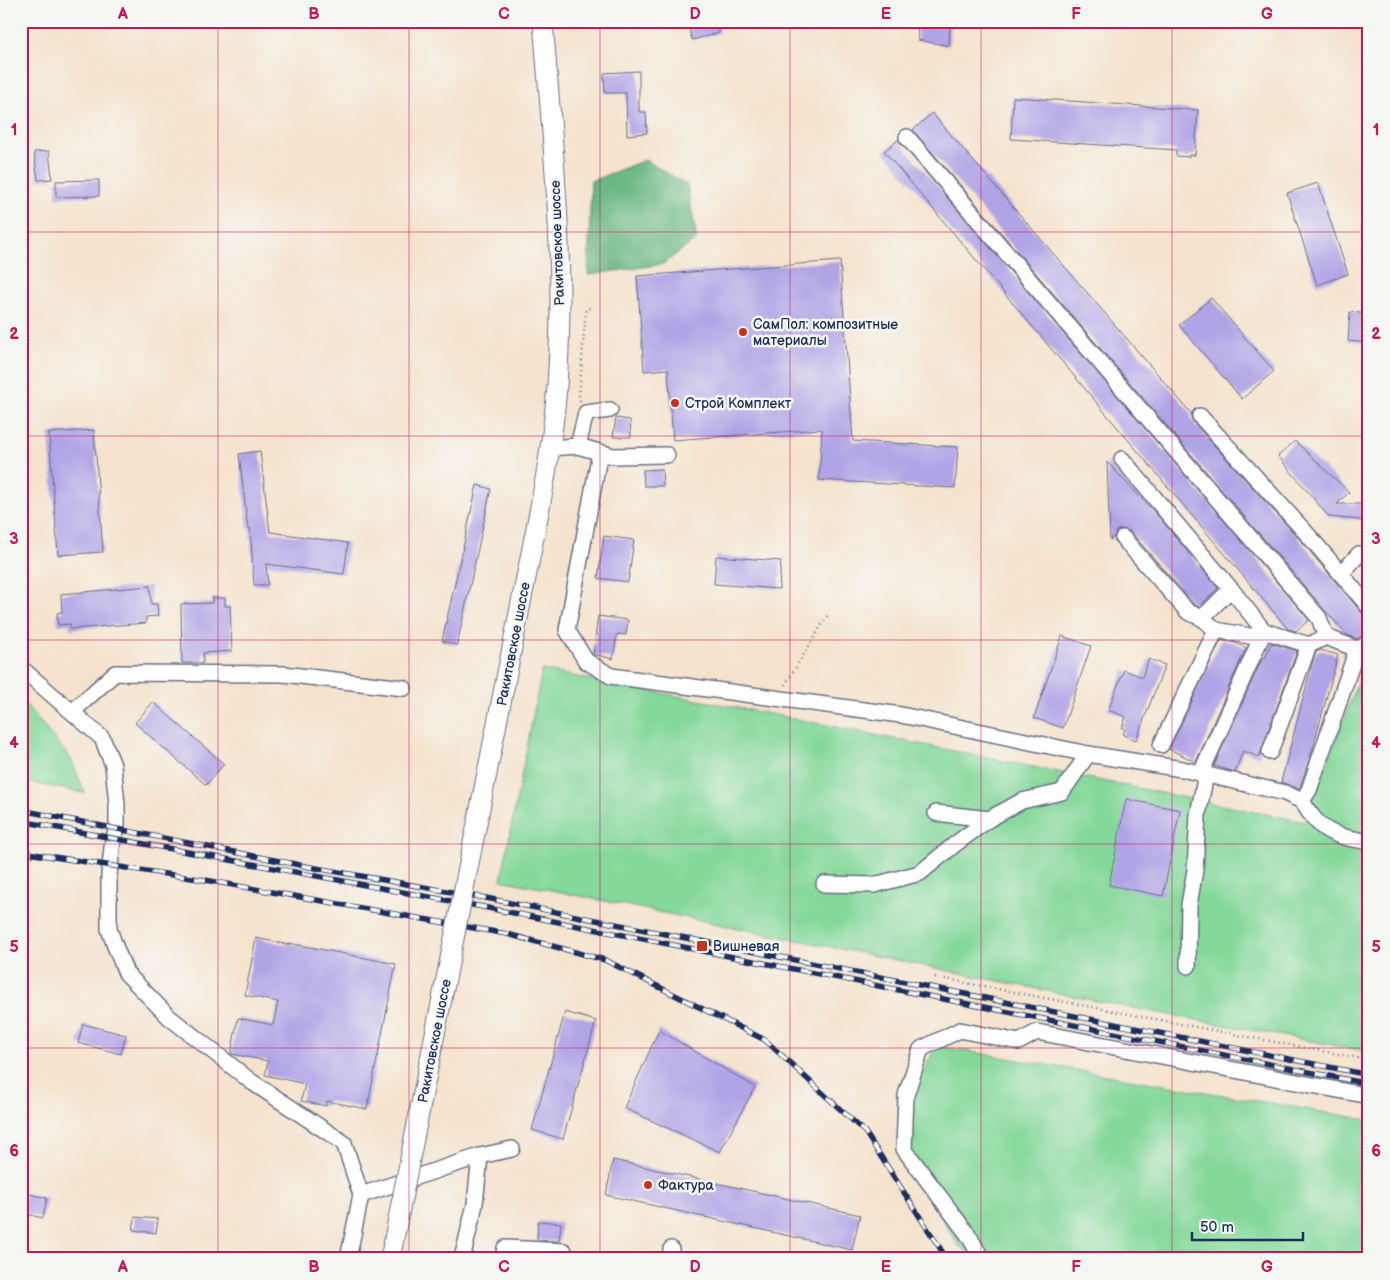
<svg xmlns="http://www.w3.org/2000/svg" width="1390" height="1280" font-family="'Balsamiq Sans',sans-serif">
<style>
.green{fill:#84d89a;stroke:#50847c}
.forest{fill:#6bb882;stroke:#437470}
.building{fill:#b0a3e6}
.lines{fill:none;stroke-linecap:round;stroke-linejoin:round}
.minor-casing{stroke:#676e85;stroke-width:18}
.major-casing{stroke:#676e85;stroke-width:21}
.path{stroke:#676e85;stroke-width:2.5;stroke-dasharray:1 4;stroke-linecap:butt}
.minor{stroke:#fff;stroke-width:15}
.major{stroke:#fff;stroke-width:19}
.rail-casing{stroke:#1b2f5e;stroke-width:5.5}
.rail{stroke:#f6f6f2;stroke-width:4;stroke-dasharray:11;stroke-linecap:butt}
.major-bridge-casing{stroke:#676e85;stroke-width:21;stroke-linecap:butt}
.major-bridge{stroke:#fff;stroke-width:19}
.grid{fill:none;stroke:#c2185b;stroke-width:1;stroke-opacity:0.55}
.poi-dot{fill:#c8321e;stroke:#f6f6f2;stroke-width:2}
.labels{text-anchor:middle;stroke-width:5;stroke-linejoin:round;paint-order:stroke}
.street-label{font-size:14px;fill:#1b2f5e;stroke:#f6f6f2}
.poi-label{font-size:14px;fill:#1b2f5e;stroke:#f6f6f2;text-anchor:start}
.neatline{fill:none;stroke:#c2185b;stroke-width:2}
.grid-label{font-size:16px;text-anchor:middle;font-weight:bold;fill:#c2185b}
</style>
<rect width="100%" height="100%" fill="#f6f6f2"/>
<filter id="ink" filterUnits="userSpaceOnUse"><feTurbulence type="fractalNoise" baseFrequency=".02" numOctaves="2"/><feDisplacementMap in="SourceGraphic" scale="10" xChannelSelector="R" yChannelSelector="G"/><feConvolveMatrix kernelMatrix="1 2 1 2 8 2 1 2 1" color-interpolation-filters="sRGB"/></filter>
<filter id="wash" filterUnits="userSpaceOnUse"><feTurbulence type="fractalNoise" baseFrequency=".0096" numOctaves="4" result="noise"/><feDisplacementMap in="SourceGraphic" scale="20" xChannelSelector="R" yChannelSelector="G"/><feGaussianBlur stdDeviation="1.12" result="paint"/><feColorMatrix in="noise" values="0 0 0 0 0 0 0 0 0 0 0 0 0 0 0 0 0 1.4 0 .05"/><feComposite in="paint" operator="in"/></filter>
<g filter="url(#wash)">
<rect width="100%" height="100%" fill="#f5e3cd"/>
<g class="green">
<path d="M1369 662V1052L1117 1005 501 880 542 670 791 718 1305 822 1365 663Z"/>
<path d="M21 699 71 759 85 793 21 781Z"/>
<path d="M937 1046 1369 1120V1259H978L958 1245 910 1165 909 1096Z"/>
</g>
<path class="forest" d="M645 160 687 185 697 239 663 264 588 275 591 181Z"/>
<g id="blocks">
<g class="building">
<path d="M687 21H720L719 33 692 40Z"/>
<path d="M917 21H950L949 46 918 40Z"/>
<path d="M639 71V112H646L647 133 627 135 626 93H605L604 73Z"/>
<path d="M1013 97 1198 110 1195 155H1189V157L1176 156V150L1011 139Z"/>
<path d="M932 113 1191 413V418L1193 422 1302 542 1362 613 1369 619V629L1361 636 1357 639 1347 635 1323 608 913 130Z"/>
<path d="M898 140 1309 620 1296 631 1288 629 884 151Z"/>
<path d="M49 151 52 179 38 180 34 152Z"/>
<path d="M99 180V196L56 197V181Z"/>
<path d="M1318 183 1348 274 1317 285 1287 193Z"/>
<path d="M840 261 853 441 958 447 955 488 819 480 822 429 673 440 668 369 644 371 637 276Z"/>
<path d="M1211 298 1274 371 1242 399 1179 325Z"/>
<path d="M1350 312 1369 314V343L1348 341Z"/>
<path d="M616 418 630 420 631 437H613Z"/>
<path d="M94 430 103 552 58 555 49 433Z"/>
<path d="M1295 441 1349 492 1337 504H1363L1369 510V521L1329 517 1278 456Z"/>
<path d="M260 451 270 532 348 543 344 574 266 564 268 585H254L250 528 248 529 239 454Z"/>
<path d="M1107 462 1158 516 1218 588 1199 607 1194 604 1130 531 1121 529 1116 531 1114 537 1110 540Z"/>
<path d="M662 469 663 486H644L643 470Z"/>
<path d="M477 485 491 489 457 645 442 641Z"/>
<path d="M604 536 634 540 628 582 598 578Z"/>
<path d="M716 556 781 561 779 589 714 584Z"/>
<path d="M150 586 151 604H157L158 616 146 617V623L70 629V624L58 625 57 613 62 612 61 594Z"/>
<path d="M212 598H225V606H230L232 651 203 653V663H182L181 604 212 603Z"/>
<path d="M598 616 628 620 626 635 617 634 613 659 593 654Z"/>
<path d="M1062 636 1091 646 1063 728 1034 718Z"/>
<path d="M1221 640 1236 643 1246 648 1196 762 1169 749Z"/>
<path d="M1271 643 1297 651 1259 757 1243 751 1235 772 1214 766 1263 657 1265 658Z"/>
<path d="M1320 650 1338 655 1312 751 1299 789 1281 782 1313 661 1316 652Z"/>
<path d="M1149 659 1165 665 1136 740 1123 735 1125 729 1122 728 1126 717 1108 710 1124 670 1142 677Z"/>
<path d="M153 702 224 764 206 785 135 723Z"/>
<path d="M1126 799 1180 810 1163 896 1109 885Z"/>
<path d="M256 938 289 945V943L396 964 367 1109 327 1101 326 1106 301 1101 305 1084 265 1075 268 1061 231 1054 238 1018 273 1025 278 1002 245 995Z"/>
<path d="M565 1012 596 1021 563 1139 532 1130Z"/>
<path d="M83 1024 126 1035 121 1054 78 1043Z"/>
<path d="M659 1030 755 1087 720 1152 624 1108Z"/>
<path d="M613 1160 860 1215 852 1250 606 1195Z"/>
<path d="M25 1193 47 1198 43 1218 21 1213Z"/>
<path d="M135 1217 158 1219 156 1233 133 1230Z"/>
<path d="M538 1221 561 1223 559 1241 537 1240Z"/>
</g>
</g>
</g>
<g filter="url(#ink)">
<use href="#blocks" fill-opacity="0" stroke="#676e85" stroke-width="1"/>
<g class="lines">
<defs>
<g id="minor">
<path d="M907 137 1319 618 1326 637"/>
<path d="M1200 416 1309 536 1369 607"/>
<path d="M578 446 586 413 610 410"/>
<path d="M549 448 578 446 613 456 667 455"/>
<path d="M600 452 567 630 586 661 611 676 901 715 1088 754 1182 769 1285 793 1302 801 1309 790 1357 649 1369 643"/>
<path d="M1122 459 1231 589"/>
<path d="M1123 538 1188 612 1202 618"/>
<path d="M1341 574 1359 554H1369"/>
<path d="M1261 638 1216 630 1202 618 1231 589 1264 631"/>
<path d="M21 668 102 738 113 765 117 804V829L113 839 109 875V929L115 946 126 973 169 1017 252 1082 344 1143 361 1195 348 1259"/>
<path d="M72 712 115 673 283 674 404 688"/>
<path d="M1161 745 1216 630"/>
<path d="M1270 752 1309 645"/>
<path d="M1201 773 1264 631 1309 645 1326 637 1357 649"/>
<path d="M1302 801C1322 835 1333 835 1369 842"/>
<path d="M936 813 989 819 1022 801 1062 792 1088 754"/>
<path d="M824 884 874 885 920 873 954 845 989 819"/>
<path d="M1188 966 1189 905 1195 870 1198 815 1206 774"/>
<path d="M361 1195 480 1156 512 1149"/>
<path d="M671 1249V1259"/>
<path d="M462 1259 475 1204 480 1156"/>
<path d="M503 1259 505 1248 564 1251"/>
<path d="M982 1259 969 1236 904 1149 906 1095 921 1049 960 1030 1019 1042 1037 1032 1369 1096"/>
</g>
<path id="major" d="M517 623C533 540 554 453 558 369 565 253 552 137 543 21"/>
</defs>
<use href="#minor" class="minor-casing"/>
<use href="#major" class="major-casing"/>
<g class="path">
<path d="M580 401 579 397 586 309 594 307"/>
<path d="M785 685 828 615"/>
<path d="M935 977 1369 1060"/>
</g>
<use href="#minor" class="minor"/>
<use href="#major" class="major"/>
<defs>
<g id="rail">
<path d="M21 810 310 867 486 898 1369 1075"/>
<path d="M21 821 483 907 1369 1084"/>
<path d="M21 852 205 880 507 934 605 960 765 1040 865 1132 947 1259"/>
</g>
</defs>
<use href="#rail" class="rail-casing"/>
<use href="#rail" class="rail"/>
<defs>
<path id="major-bridge" d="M390 1259 517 623"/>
</defs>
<use href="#major-bridge" class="major-bridge-casing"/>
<use href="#major-bridge" class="major-bridge"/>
</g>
</g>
<path class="grid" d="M218 21V1259M409 21V1259M600 21V1259M790 21V1259M981 21V1259M1172 21V1259M21 232H1369M21 436H1369M21 640H1369M21 844H1369M21 1048H1369"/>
<g class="poi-dot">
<circle cx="743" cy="332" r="5"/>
<circle cx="675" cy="403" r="5"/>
<rect x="696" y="940" width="12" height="12" rx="2.5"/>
<circle cx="648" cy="1185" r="5"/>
</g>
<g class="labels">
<g class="street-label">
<text transform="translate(557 243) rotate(-92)" y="5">Ракитовское шоссе</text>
<text transform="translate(513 644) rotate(-79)" y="5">Ракитовское шоссе</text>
<text transform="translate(434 1041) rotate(-79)" y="5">Ракитовское шоссе</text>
</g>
<g class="poi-label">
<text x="753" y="329">СамПол: композитные<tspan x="753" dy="16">материалы</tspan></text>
<text x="685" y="408">Строй Комплект</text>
<text x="713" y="951">Вишневая</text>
<text x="658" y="1190">Фактура</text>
</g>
</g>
<rect width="1390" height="1280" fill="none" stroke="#f6f6f2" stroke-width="55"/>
<path d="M1192 1232v8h111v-8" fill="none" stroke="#1b2f5e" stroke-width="2.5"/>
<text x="1200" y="1232" font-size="15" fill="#1b2f5e" stroke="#f6f6f2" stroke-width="4" paint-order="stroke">50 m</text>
<rect x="28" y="28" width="1334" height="1224" class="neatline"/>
<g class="grid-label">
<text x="123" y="19">A</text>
<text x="314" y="19">B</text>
<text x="504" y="19">C</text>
<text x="695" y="19">D</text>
<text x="886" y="19">E</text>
<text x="1076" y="19">F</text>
<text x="1267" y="19">G</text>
<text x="14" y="135">1</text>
<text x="1376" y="135">1</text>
<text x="14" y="339">2</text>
<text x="1376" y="339">2</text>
<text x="14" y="544">3</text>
<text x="1376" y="544">3</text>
<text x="14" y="748">4</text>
<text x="1376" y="748">4</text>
<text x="14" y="952">5</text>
<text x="1376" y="952">5</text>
<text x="14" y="1156">6</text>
<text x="1376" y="1156">6</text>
<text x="123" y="1272">A</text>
<text x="314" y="1272">B</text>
<text x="504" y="1272">C</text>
<text x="695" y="1272">D</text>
<text x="886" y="1272">E</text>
<text x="1076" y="1272">F</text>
<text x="1267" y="1272">G</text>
</g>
</svg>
